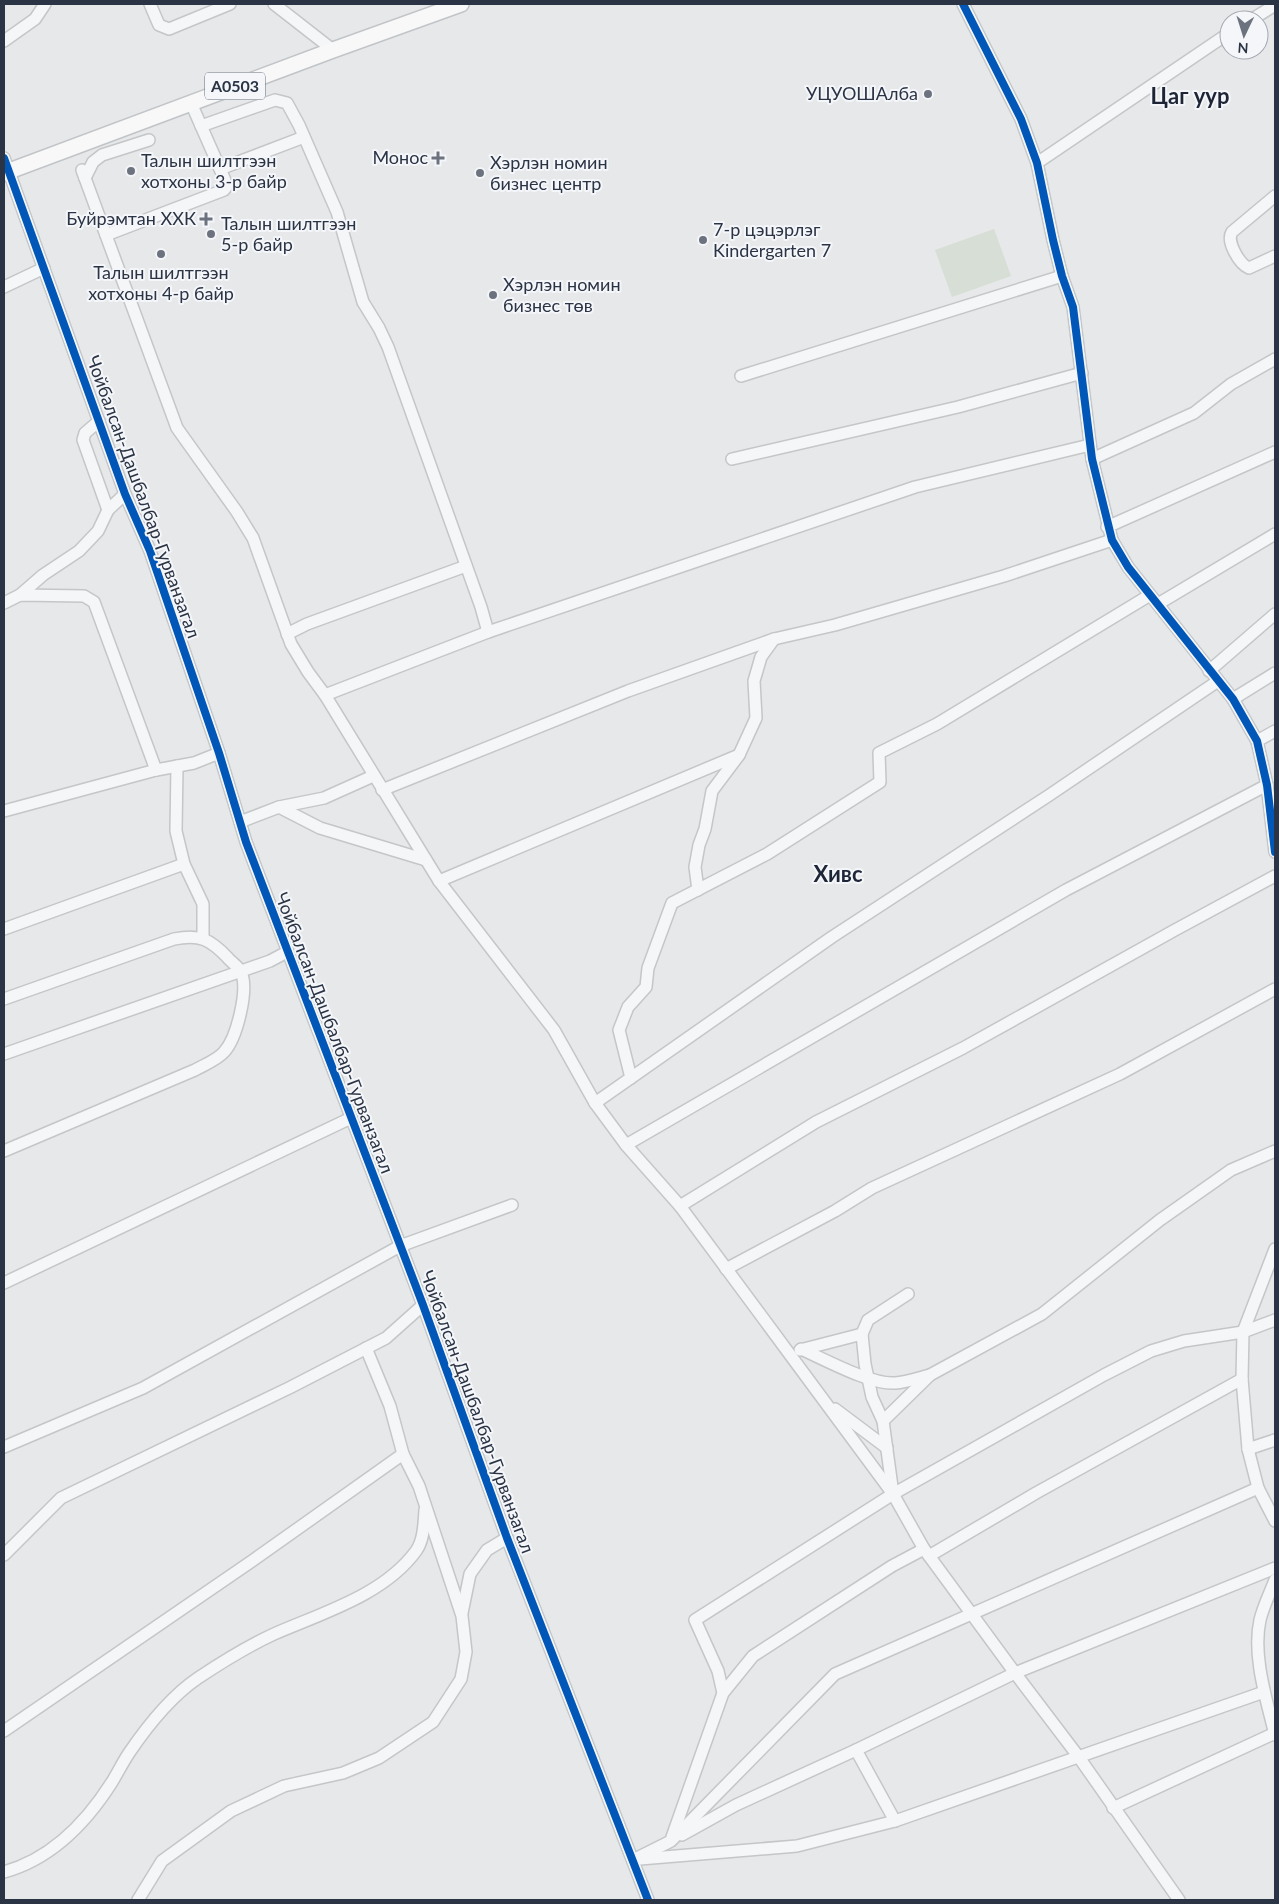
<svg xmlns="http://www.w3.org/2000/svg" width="1279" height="1904" font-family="Lato,sans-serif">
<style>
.grass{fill:#d6ded6}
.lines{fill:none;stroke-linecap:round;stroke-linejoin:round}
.minor-casing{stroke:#c4c6c8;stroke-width:14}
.major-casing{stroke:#c2c5c8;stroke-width:18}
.minor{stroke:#f5f6f7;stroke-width:11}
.major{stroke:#f8f8f8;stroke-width:15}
.cycleway-casing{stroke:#f4f6f9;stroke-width:11}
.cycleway{stroke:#0057b8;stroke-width:8}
.poi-dot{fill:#6c737f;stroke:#f4f6f9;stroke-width:2}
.labels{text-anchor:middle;stroke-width:4;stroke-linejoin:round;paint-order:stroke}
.shield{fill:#f4f6f9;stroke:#676e7b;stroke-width:1}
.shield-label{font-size:16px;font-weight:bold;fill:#2b3445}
.poi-label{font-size:18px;fill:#2b3445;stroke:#f4f6f9;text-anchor:start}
.street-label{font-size:18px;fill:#2b3445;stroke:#f4f6f9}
.district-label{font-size:22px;font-weight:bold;fill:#1d2536;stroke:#f4f6f9}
</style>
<rect width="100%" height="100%" fill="#e6e8ea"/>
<path class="grass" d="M994 229 1011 276 952 297 935 250Z"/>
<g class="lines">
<defs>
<g id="minor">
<path d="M150 4 159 25 169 29 230 4"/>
<path d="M274 4 333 50"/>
<path d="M963 4 1021 119 1037 163 1053 240 1062 276 1073 307 1092 459 1112 540 1128 567 1233 699 1257 741 1267 785 1275 852"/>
<path d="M1251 20 1275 5"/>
<path d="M4 41 35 19 45 4"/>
<path d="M201 126 275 100 287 103 299 125 337 212 363 302 379 328 388 347 481 607 488 632"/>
<path d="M4 158 125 494 150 551 219 753 246 842 423 1305 507 1538 648 1900"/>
<path d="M1037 163 1229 33"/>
<path d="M220 169 304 137"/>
<path d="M82 170 177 428 237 512 253 538 291 644 308 672 325 695 439 881 554 1030 595 1103 626 1145 680 1206 893 1494"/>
<path d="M85 178 93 162 102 155 149 140"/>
<path d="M1275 196 1232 232C1226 241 1239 264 1249 268L1275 256"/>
<path d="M106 235 224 190 227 186 224 178 191 103"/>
<path d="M4 287 44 268"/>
<path d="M741 376 1062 276"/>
<path d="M99 421 85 433 83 440 108 510"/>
<path d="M732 459 958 407 1082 373"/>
<path d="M1092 459 1194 413 1231 384 1275 359"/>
<path d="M1107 527 1275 452"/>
<path d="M20 595 43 575 79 551 98 531 108 510 125 494"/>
<path d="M4 603 20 595 84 596 94 602 156 770"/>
<path d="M1158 604 1275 534"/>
<path d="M287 634 307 624 466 566"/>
<path d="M1209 671 1275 614"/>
<path d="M325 695 488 632 915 487 1090 445"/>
<path d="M1233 699 1275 673"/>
<path d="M1257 741 1275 731"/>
<path d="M177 766 176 831 184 864 203 904V938"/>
<path d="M382 790 628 691 774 639 835 625 1004 576 1112 540"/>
<path d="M279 807 324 798 373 776"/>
<path d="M4 811 156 770 194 763 219 753"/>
<path d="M240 822 279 807 320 828 426 860"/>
<path d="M439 881 739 755"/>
<path d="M698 890 695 867 699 845 705 829 712 791 739 755 756 718 754 681 761 657 774 639"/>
<path d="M4 929 184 864"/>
<path d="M4 999 174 939C200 934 210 939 228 958 231 962 239 967 241 972 249 989 237 1038 224 1052 217 1060 204 1065 195 1070L4 1151"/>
<path d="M4 1054 270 961 287 952"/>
<path d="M631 1078 619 1030 628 1007 646 987 648 968 672 903 767 854 880 782 879 753 937 724 1150 595"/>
<path d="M595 1103 832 937 1048 796 1218 681"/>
<path d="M626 1145 1066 890 1267 785"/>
<path d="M680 1206 816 1122 963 1048 1175 930 1275 876"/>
<path d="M1275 1249 1243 1332 1242 1379 1248 1449 1258 1488 1275 1521"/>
<path d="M726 1269 835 1211 872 1188 1120 1074 1275 989"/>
<path d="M4 1283 351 1118"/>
<path d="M908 1294 868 1320 862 1334 865 1364 872 1397 883 1421 893 1494 924 1549 1015 1673 1078 1756 1179 1900"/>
<path d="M801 1349C824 1359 871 1385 895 1383 907 1382 918 1378 930 1375"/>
<path d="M800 1350 862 1334"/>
<path d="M835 1409 887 1448"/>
<path d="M883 1421 930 1375 1042 1314 1160 1220 1231 1170 1275 1151"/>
<path d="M4 1447 143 1388 400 1246 512 1205"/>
<path d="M1248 1449 1275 1440"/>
<path d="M4 1555 61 1498 291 1387 386 1338 423 1305"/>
<path d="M929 1556 1036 1493 1242 1379"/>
<path d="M1275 1580C1270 1593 1263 1607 1260 1620 1252 1656 1267 1701 1275 1735"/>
<path d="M462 1613 470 1574 487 1550 507 1538"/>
<path d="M723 1693 718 1671 695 1620 893 1494 1104 1375 1151 1351 1184 1341 1243 1332 1275 1320"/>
<path d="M4 1731 252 1561 403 1454"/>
<path d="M856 1750 895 1821"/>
<path d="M1113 1808 1275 1733"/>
<path d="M682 1835 736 1805 856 1750 1015 1673 1275 1568"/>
<path d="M672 1837 723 1693 753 1656 892 1566 924 1549"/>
<path d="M640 1859 797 1846 895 1821 1264 1692"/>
<path d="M633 1860 671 1841 835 1674 1258 1488"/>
<path d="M4 1872C51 1859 86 1823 112 1782 118 1772 123 1762 129 1753 148 1725 170 1697 198 1678 222 1662 248 1646 274 1634 322 1613 384 1595 416 1551 424 1540 424 1523 425 1510"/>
<path d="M138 1900 162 1861 231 1811 284 1786 343 1773 379 1758 433 1722 461 1679 466 1652 462 1616 419 1486 403 1454 390 1406 366 1348"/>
</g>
<path id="major" d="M4 173 333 50 461 4"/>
</defs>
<use href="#minor" class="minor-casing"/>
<use href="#major" class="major-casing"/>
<use href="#minor" class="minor"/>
<use href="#major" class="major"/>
<defs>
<g id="cycleway">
<path d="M963 4 1021 119 1037 163 1053 240 1062 276 1073 307 1092 459 1112 540 1128 567 1233 699 1257 741 1267 785 1275 852"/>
<path d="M4 158 125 494 150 551 219 753 246 842 423 1305 507 1538 648 1900"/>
</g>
</defs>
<use href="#cycleway" class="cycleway-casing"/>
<use href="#cycleway" class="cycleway"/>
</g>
<g class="poi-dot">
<circle cx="928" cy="94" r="5"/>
<path d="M435.5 150.5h5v5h5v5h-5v5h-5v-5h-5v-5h5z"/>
<circle cx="131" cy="171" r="5"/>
<circle cx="480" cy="173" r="5"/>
<path d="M203.5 211.5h5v5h5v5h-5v5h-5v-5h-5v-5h5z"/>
<circle cx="211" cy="234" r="5"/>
<circle cx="703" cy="240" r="5"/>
<circle cx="161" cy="254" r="5"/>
<circle cx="493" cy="295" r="5"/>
</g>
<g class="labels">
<rect class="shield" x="205" y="72.5" width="60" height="27" rx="4"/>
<g class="shield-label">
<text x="235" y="92">A0503</text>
</g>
<g class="poi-label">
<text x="918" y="100" text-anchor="end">УЦУОШАлба</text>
<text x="428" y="164" text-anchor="end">Монос</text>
<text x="141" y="167">Талын шилтгээн<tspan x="141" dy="21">хотхоны 3-р байр</tspan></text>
<text x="490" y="169">Хэрлэн номин<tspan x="490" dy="21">бизнес центр</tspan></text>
<text x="196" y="225" text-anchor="end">Буйрэмтан ХХК</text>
<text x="221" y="230">Талын шилтгээн<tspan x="221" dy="21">5-р байр</tspan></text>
<text x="713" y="236">7-р цэцэрлэг<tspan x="713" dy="21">Kindergarten 7</tspan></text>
<text x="161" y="279" text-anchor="middle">Талын шилтгээн<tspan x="161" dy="21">хотхоны 4-р байр</tspan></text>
<text x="503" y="291">Хэрлэн номин<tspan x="503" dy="21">бизнес төв</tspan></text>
</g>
<g class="street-label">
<text transform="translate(143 497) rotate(70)" y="6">Чойбалсан-Дашбалбар-Гурванзагал</text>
<text transform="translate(334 1033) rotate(69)" y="6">Чойбалсан-Дашбалбар-Гурванзагал</text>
<text transform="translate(477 1412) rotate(70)" y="6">Чойбалсан-Дашбалбар-Гурванзагал</text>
</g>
<g class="district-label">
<text x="1190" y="104">Цаг уур</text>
<text x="838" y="882">Хивс</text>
</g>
</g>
<rect width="1279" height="1904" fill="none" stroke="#2b3445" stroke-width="10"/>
<g transform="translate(1244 35) rotate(184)"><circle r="24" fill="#f4f6f9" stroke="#a4a8b1"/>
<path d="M0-4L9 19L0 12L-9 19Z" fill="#6c737f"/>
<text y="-8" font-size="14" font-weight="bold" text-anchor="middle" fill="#2b3445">N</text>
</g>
</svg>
